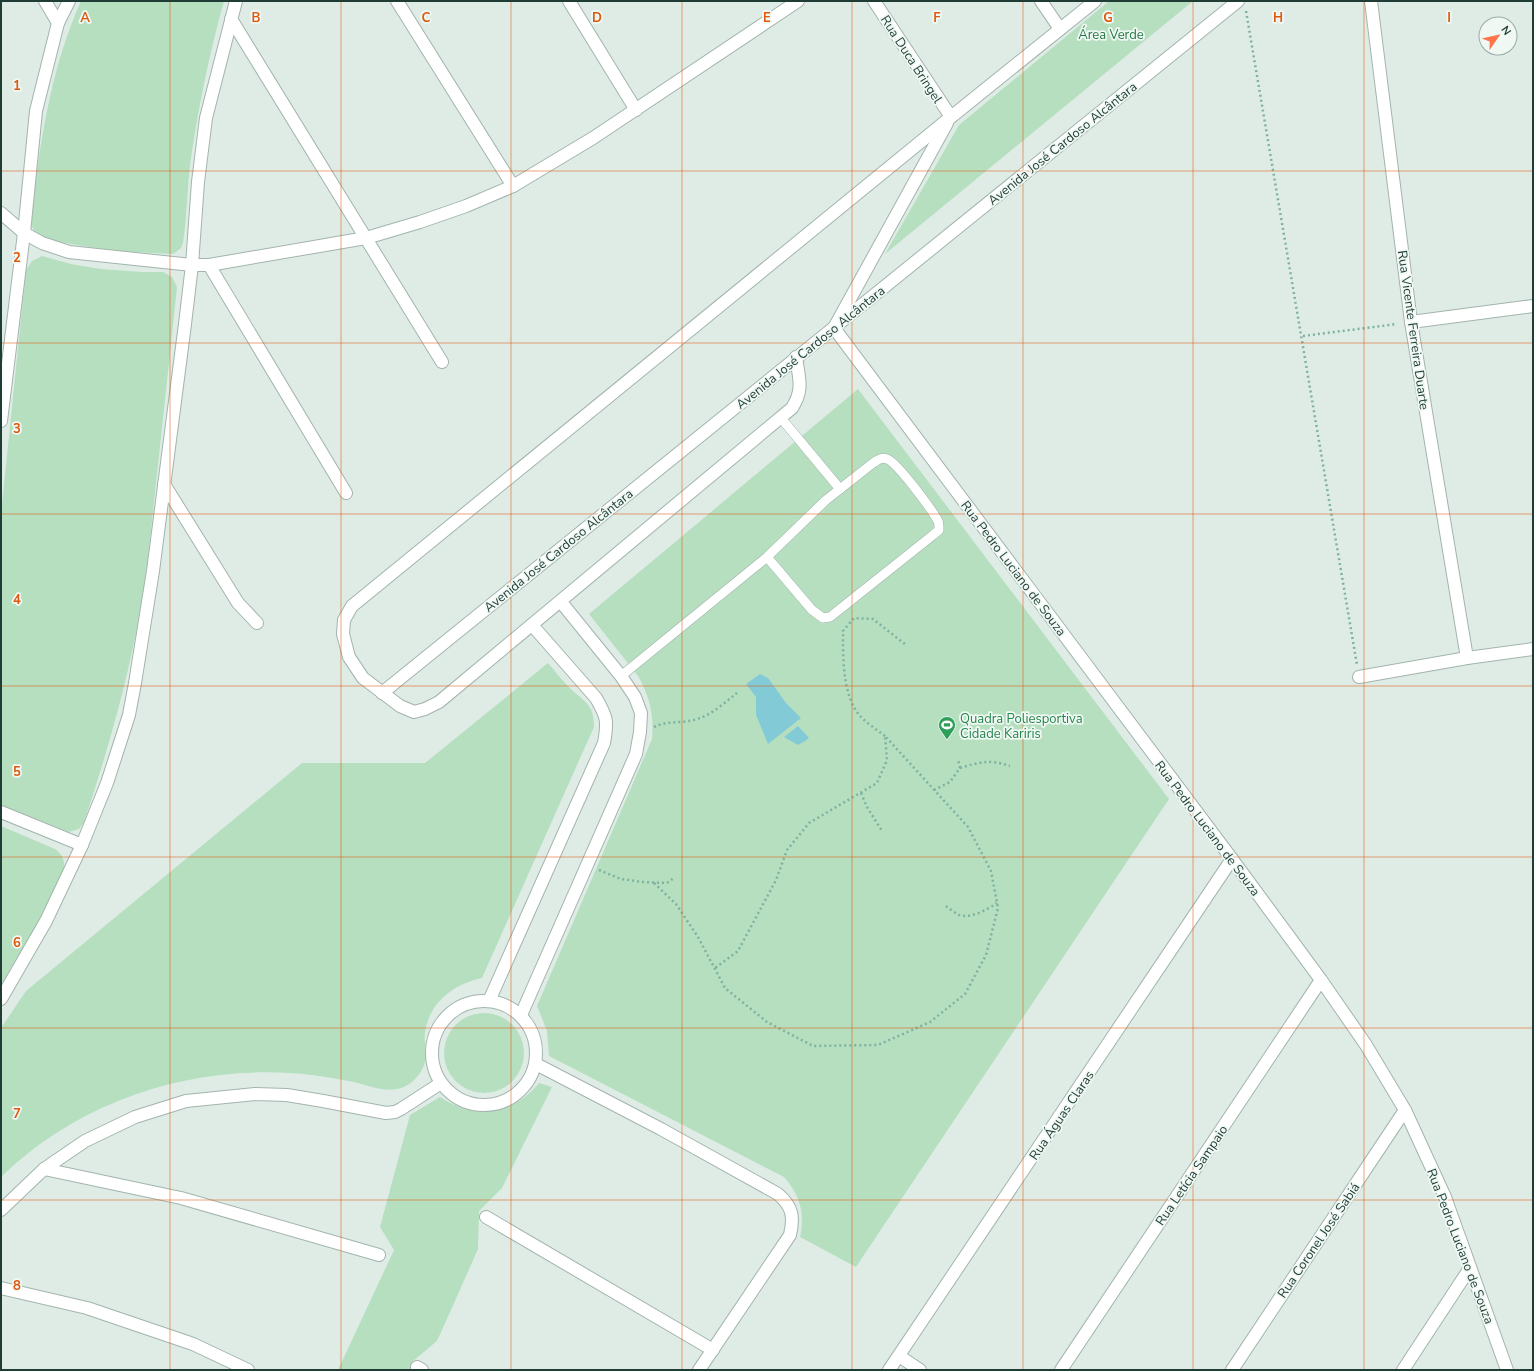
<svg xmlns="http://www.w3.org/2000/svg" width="1534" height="1371" font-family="'Nunito Sans',sans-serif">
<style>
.green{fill:#b6dfc0}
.water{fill:#82cad6}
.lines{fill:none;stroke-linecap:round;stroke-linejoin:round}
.service-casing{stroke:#a2b4ad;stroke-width:10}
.minor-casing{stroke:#a2b4ad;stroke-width:14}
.path{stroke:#7db2a1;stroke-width:2.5;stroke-dasharray:2 3;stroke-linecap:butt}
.service{stroke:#fff;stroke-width:9}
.minor{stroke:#fff;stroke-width:12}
.grid{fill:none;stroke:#de580e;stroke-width:1;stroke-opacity:0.55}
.labels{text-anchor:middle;stroke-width:3.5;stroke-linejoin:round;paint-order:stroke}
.park-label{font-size:13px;fill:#267744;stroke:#f0f8f4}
.street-label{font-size:13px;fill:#1f3d35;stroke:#f0f8f4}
.leisure-label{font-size:13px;fill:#27864d;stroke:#f0f8f4;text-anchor:start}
.grid-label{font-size:13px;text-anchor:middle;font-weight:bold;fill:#de580e;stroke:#f0f8f4;stroke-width:3.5;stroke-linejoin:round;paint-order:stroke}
</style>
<rect width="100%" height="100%" fill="#dfece6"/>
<g class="green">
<path d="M81 1H224C209 55 198 109 190 165 187 191 187 217 183 243L181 248 173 254C139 253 105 250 71 244 62 242 49 241 41 236 34 233 31 226 30 219 41 143 49 72 81 1Z"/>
<path d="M1109 1H1193L885 254 959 125Z"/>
<path d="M42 256 71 264 101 269 142 272H163L172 277 177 287C171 344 165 400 159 456 153 508 149 560 140 612 127 684 107 753 84 822L79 829 69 832 1 805V514L26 270 32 261Z"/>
<path d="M858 389 1169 799 856 1267 800 1237C805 1213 800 1195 784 1177L549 1056 547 1031 537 1006 652 739C654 715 650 697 638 676L589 614Z"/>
<path d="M548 663C556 672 564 683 573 691 587 703 594 706 594 727L482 978C454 984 429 1002 425 1033 424 1041 426 1049 426 1057 425 1069 415 1082 404 1087 386 1094 371 1086 354 1082 340 1079 326 1077 312 1075 200 1062 83 1097 1 1177V1028L26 991 302 763H425Z"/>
<path d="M1 826 55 849C62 854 65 860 64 869 45 910 24 949 1 988Z"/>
<circle cx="484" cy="1053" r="40"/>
<path d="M539 1083 552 1087 502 1188 479 1211 478 1249 451 1310 437 1341 412 1362V1370H338L394 1250 380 1227 410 1115 440 1097C475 1120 512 1116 539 1083Z"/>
</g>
<g class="water">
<path d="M760 674 768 678 786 703 801 718 768 744 756 715V697L746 684Z"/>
<path d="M798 726 809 738 805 741 798 745 784 737Z"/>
</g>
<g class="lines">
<defs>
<g id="service">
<path d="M781 418 840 489"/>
<path d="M621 676 767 557 826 500 873 463C878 460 881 457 887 459 897 462 932 510 938 521 939 523 939 527 939 530L933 535 830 617 823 618 812 610 767 557"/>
</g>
<g id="minor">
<path d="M45 1 58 23"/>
<path d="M397 1 513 186"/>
<path d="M569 1 636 110"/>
<path d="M874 1 951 117"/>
<path d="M1041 1 1060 29"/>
<path d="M1371 1 1411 322 1467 658"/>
<path d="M231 19 442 362"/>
<path d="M947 123 834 328 1232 859 1321 980 1366 1045 1405 1110 1445 1197 1507 1370"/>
<path d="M1 213 24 233 42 243 69 252 192 265H209L366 238 420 222 466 206 513 186 593 138 798 1"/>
<path d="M209 265 346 493"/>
<path d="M1411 322 1533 306"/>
<path d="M796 357C799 379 804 389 792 408L439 702 425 709 414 712 400 706 363 678 349 657 343 634 344 620 352 606 951 117 1095 1"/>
<path d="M1 421 24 233 36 111 58 23 69 1"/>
<path d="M164 484 238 603 257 623"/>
<path d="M1359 677 1467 658 1533 649"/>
<path d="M382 693 1238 1"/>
<path d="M1 812 82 845"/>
<path d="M1 999 46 921 82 845 107 783 129 715 135 683 153 571 185 324 192 265 198 182 206 118 236 1"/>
<circle cx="484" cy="1053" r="52"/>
<path d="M489 1001 604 743C608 721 607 717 596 698L532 625"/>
<path d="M521 1015 636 754 640 732 641 713 635 697 621 676 561 602"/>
<path d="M536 1064 661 1129 778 1194C793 1207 794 1217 790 1235L699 1370"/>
<path d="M44 1169 181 1198 379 1255"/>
<path d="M1 1210 44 1169 85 1141 135 1117 186 1101 255 1094 287 1095 323 1101 386 1113 395 1112 401 1109 441 1083"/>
<path d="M486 1217 713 1350"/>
<path d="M1 1288 87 1308 193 1344 248 1370"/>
<path d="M899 1356 920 1370"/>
<path d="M417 1367 422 1370"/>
<path d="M889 1370 1232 859"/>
<path d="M1061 1370 1321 980"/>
<path d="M1232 1370 1405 1110"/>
<path d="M1403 1370 1470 1268"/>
</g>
</defs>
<use href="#service" class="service-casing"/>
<use href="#minor" class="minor-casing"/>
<g class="path">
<path d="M1246 11 1357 665"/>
<path d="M1303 336 1397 324"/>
<path d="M654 727C668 720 682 724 697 719 712 715 725 702 737 693"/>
<path d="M885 736C877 730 868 724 861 717 842 697 843 656 843 631L854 618 873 619 906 645"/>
<path d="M960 768C980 762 989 759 1010 766"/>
<path d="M934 790 950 782 960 768 958 759"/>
<path d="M861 793 867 807 882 831"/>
<path d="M599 870 621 879 643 882 667 883 674 878"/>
<path d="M654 883 676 904 698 937 725 988 767 1022 813 1046 878 1045 930 1022 965 994 986 955 998 908 991 871 968 827 885 736 887 760 877 783 809 823 787 850 776 880 738 951 715 968"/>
<path d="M946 906C950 909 955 913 959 915 971 919 988 909 997 903"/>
</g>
<use href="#service" class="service"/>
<use href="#minor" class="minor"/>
</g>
<path class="grid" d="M170 1V1370M341 1V1370M511 1V1370M682 1V1370M852 1V1370M1023 1V1370M1193 1V1370M1364 1V1370M1 171H1533M1 343H1533M1 514H1533M1 686H1533M1 857H1533M1 1028H1533M1 1200H1533"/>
<defs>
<symbol id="stadium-pin" viewBox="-11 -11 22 30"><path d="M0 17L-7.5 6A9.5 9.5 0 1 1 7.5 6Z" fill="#2e9e5b" stroke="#f0f8f4"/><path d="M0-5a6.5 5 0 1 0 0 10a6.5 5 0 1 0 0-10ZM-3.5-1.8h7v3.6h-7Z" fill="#fff"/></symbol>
</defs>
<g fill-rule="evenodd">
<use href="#stadium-pin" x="937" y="715" width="20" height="27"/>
</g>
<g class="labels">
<g class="park-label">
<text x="1111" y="39">Área Verde</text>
</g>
<g class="street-label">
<text transform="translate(912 59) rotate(57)" y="5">Rua Duca Bringel</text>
<text transform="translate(1062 143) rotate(-39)" y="5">Avenida José Cardoso Alcântara</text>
<text transform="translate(1414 330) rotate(82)" y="5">Rua Vicente Ferreira Duarte</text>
<text transform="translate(810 347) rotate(-39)" y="5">Avenida José Cardoso Alcântara</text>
<text transform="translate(558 550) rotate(-39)" y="5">Avenida José Cardoso Alcântara</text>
<text transform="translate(1014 568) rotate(53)" y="5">Rua Pedro Luciano de Souza</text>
<text transform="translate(1208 828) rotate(53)" y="5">Rua Pedro Luciano de Souza</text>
<text transform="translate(1061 1115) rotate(-56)" y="5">Rua Águas Claras</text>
<text transform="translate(1191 1175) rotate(-56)" y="5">Rua Letícia Sampaio</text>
<text transform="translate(1318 1240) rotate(-56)" y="5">Rua Coronel José Sabiá</text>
<text transform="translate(1461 1246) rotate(69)" y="5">Rua Pedro Luciano de Souza</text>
</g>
<g class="leisure-label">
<text x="960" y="723">Quadra Poliesportiva<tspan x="960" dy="15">Cidade Kariris</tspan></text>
</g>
</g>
<g class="grid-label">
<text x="85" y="22">A</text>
<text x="256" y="22">B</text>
<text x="426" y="22">C</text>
<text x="597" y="22">D</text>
<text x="767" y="22">E</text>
<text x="937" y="22">F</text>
<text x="1108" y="22">G</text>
<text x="1278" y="22">H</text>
<text x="1449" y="22">I</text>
<text x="17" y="90">1</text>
<text x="17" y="262">2</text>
<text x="17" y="433">3</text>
<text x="17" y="604">4</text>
<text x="17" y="776">5</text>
<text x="17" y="947">6</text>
<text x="17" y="1118">7</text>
<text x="17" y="1290">8</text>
</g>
<rect width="1534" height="1371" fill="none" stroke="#1f3d35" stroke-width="4"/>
<g transform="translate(1498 36) rotate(56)"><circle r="19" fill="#f0f8f4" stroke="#9cada8"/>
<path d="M0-3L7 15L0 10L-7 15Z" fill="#fe744b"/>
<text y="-6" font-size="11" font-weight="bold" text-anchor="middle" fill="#1f3d35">N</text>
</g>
</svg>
